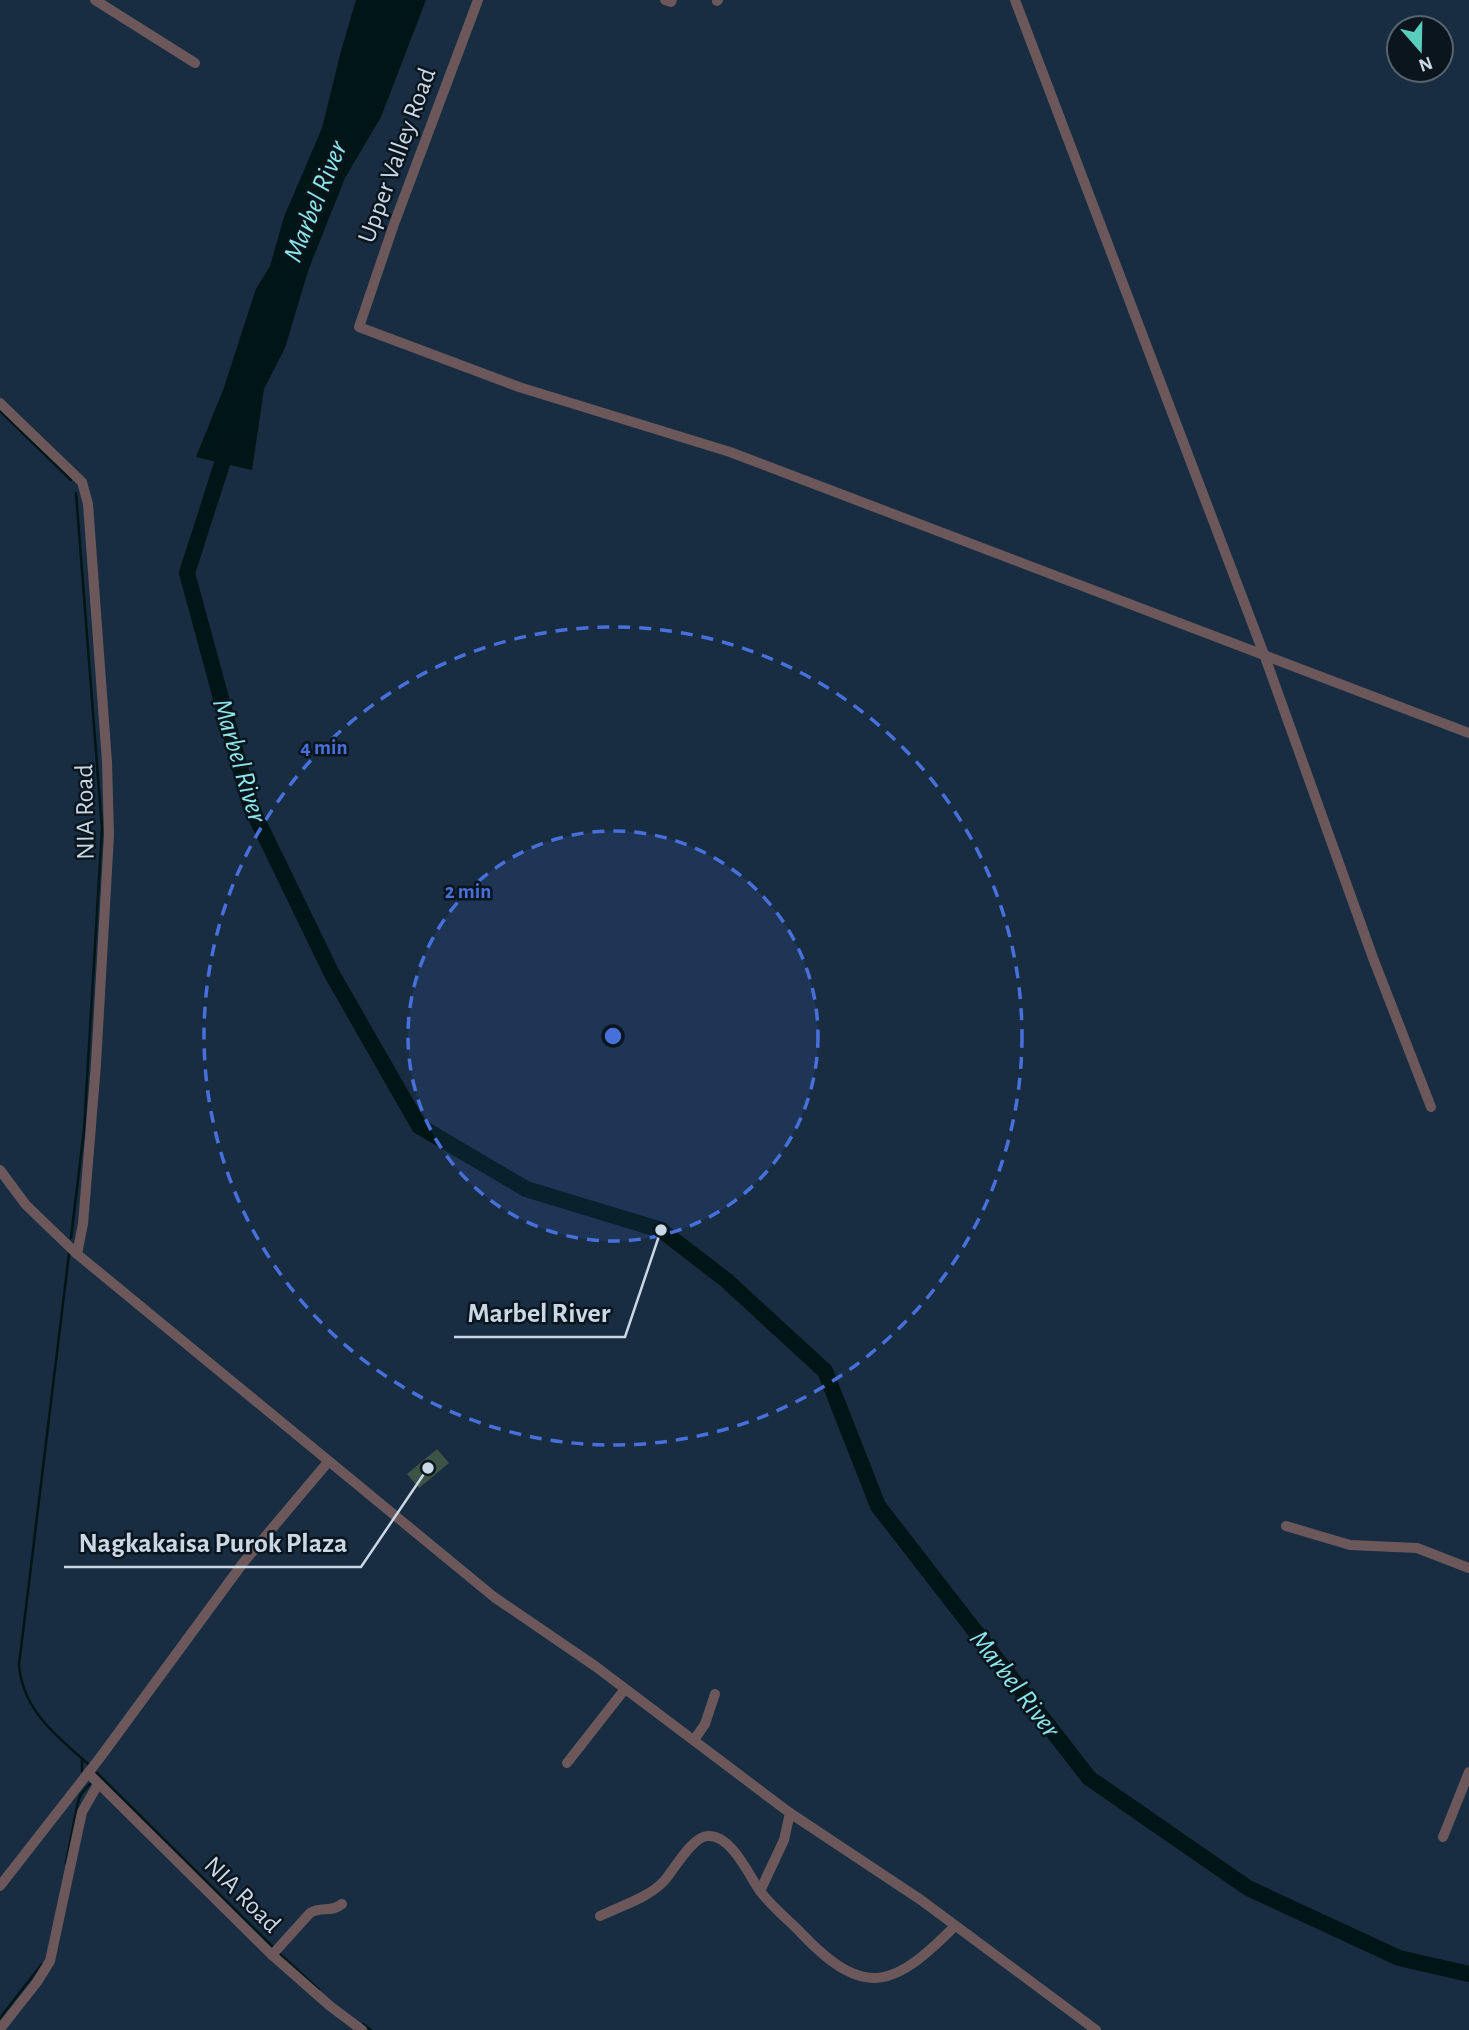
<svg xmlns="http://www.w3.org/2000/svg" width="1469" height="2030" font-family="'Alegreya Sans',sans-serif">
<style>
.green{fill:#3d5346}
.water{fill:#001515}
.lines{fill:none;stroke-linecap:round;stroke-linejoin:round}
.stream{stroke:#001515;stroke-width:2.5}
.river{stroke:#001515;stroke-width:16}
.minor{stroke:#6c585b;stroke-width:10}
.ring{fill:none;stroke:#4870db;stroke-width:3.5;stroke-dasharray:12 9}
.labels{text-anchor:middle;stroke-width:5;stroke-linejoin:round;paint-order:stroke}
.street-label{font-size:26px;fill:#cad7e4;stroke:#0b151e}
.water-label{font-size:28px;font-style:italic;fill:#8ce7ea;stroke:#0b151e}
.centre{fill:#4870db;stroke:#0b151e;stroke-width:3.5}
.ring-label{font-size:21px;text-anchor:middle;font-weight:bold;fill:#4870db;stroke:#0b151e;stroke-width:5;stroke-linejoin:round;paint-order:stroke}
.leader{fill:none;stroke:#cad7e4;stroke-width:2.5}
.callout-dot{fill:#cad7e4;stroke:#0b151e;stroke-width:2.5}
.callout-label{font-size:28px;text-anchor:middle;font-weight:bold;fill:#cad7e4;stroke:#0b151e;stroke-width:5;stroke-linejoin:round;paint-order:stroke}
</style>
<rect width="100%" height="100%" fill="#182d42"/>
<path class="green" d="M437 1449 449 1463 419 1488 407 1474Z"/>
<path class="water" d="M356 0H426L381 117 345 178 308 271 285 348 264 389 252 470 196 457 223 390 256 289 270 266 284 217 322 128 341 51Z"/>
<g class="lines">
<g class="stream">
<path d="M0 411 71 480"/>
<path d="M71 1238 84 1130 102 829 76 493"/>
<path d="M69 1254 19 1665C23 1711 56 1735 88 1764"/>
<path d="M82 1759V1771"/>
<path d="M97 1773 273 1947"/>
<path d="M66 1863 78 1802 81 1794 90 1784"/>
<path d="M280 1954 319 1990"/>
<path d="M0 2018 42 1964"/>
<path d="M363 2024 371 2030"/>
</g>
<path class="river" d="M229 442 187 573 250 805 332 974 419 1126 526 1189 661 1230 726 1280 825 1371 878 1506 1089 1778 1248 1888 1399 1958 1469 1974"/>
<g class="minor">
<path d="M95 0 195 63"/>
<path d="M478 0 394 224 359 327 519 387 730 452 1469 733"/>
<path d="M665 0 671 2 672 0"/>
<path d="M1015 0 1265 657 1373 958 1431 1107"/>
<path d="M717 1 718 0"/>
<path d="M0 403 82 482 88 504 107 762 109 835 96 1064 83 1224 77 1254"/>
<path d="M0 1170 26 1205 77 1254 494 1597 595 1666 790 1813 921 1900 1096 2030"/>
<path d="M1286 1526 1350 1545 1417 1548 1469 1568"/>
<path d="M694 1740 705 1724 715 1694"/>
<path d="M567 1763 625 1689"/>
<path d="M88 1773 272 1955 330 2006 362 2030"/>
<path d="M1443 1837 1469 1772"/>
<path d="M0 1886 99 1759 243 1563 328 1462"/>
<path d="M760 1891 784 1840 790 1813"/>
<path d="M600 1916C620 1906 649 1898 665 1880 675 1868 693 1836 708 1836 730 1834 748 1873 758 1888 769 1905 788 1919 802 1934 866 2001 895 1986 955 1926"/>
<path d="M272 1955 310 1913C321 1906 332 1913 342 1904"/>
<path d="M0 2029 37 1982 50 1961 82 1812 98 1784"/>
</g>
</g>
<circle cx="613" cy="1036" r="205" fill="#4870db" fill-opacity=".12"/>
<g class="ring">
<circle cx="613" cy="1036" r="205"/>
<circle cx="613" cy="1036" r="409"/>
</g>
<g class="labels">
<g class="street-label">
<text transform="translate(396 155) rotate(-70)" y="9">Upper Valley Road</text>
<text transform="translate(84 812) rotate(-91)" y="9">NIA Road</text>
<text transform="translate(243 1894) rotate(45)" y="9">NIA Road</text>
</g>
<g class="water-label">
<text transform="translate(314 201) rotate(-68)" y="10">Marbel River</text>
<text transform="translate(241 760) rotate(73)" y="10">Marbel River</text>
<text transform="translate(1016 1683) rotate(52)" y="10">Marbel River</text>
</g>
</g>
<circle cx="613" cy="1036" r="10" class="centre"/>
<g class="ring-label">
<text x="324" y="754">4 min</text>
<text x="468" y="898">2 min</text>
</g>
<path class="leader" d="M661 1230L625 1337H454M428 1468L361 1567H64"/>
<g class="callout-dot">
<circle cx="661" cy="1230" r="7"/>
<circle cx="428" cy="1468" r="7"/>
</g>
<g class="callout-label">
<text x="539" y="1322">Marbel River</text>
<text x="213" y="1552">Nagkakaisa Purok Plaza</text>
</g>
<g transform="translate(1420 49) rotate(160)"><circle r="33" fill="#0b151e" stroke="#57636d" stroke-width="2"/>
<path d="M0-5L12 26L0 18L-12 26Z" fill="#5acebd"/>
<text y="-10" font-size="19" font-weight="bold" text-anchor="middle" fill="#cad7e4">N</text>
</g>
</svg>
